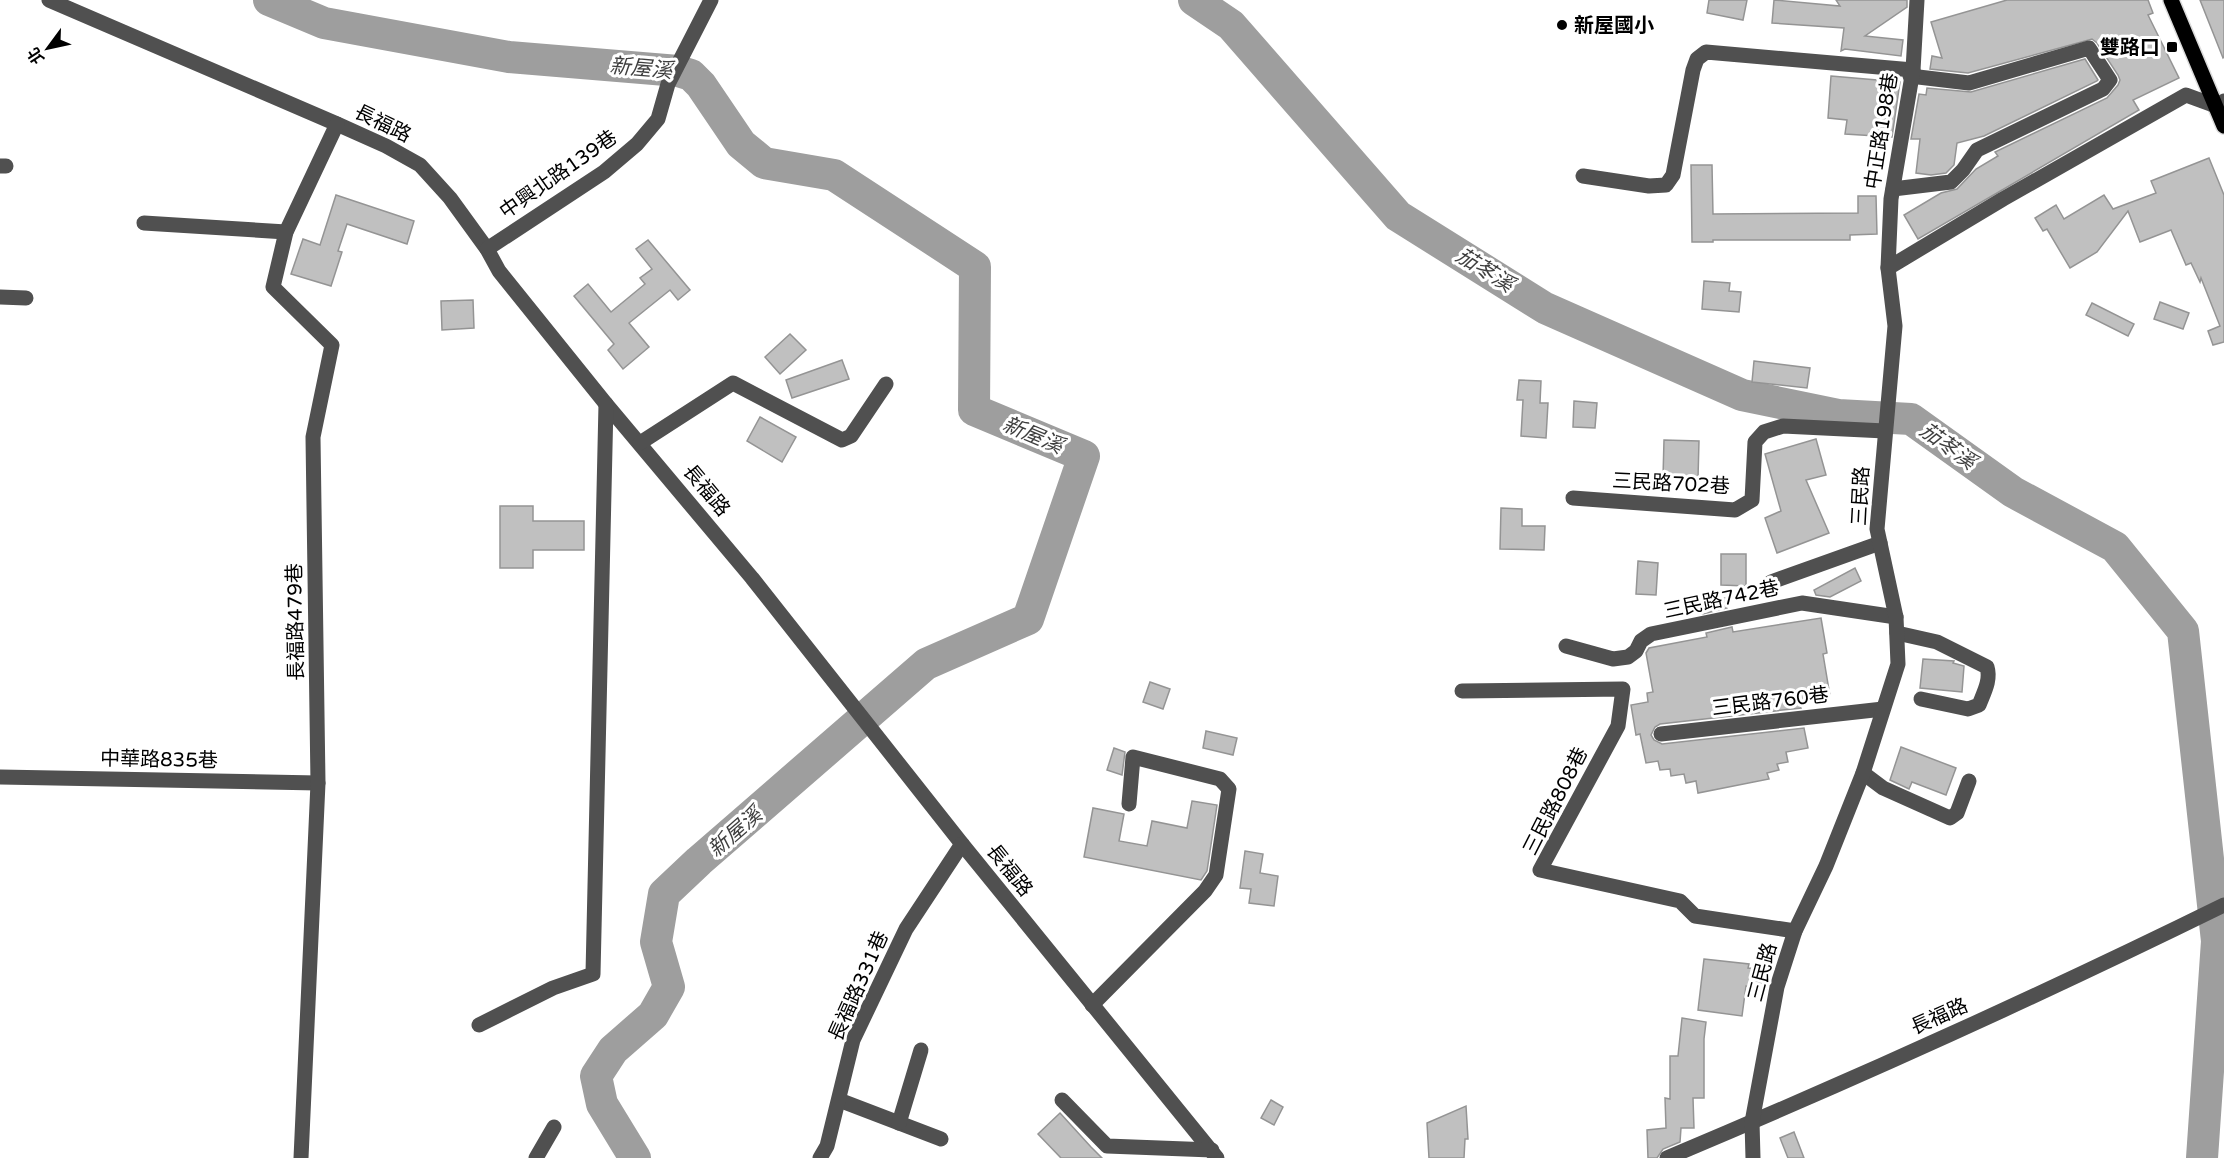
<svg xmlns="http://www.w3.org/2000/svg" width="2224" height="1158" font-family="'Varela Round','Noto Sans TC',sans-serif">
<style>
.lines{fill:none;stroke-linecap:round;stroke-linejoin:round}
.river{stroke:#9e9e9e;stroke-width:32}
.building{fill:#c0c0c0;stroke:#949494;stroke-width:1.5}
.major-casing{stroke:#dbdbdb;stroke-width:18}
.minor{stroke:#505050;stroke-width:15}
.major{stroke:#000;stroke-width:15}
.poi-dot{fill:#000;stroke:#fff;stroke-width:2}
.labels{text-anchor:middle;stroke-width:6;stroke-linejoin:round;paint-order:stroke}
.poi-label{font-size:20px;font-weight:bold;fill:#000;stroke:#fff;text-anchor:start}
.street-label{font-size:20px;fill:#000;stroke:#fff}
.water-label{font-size:21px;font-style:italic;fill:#3f3f3f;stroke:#fff}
</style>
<rect width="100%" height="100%" fill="#fff"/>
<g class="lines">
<g class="river">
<path d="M269 0 324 23 509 57 678 71 691 75 701 85 741 144 764 163 834 175 975 267 974 410 1084 456 1028 619 926 664 699 861 664 894 656 942 669 987 653 1015 613 1050 596 1076 602 1104 635 1158"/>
<path d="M1194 0 1231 25 1398 216 1545 308 1742 395 1838 415 1911 419 2013 492 2115 547 2183 631 2217 941 2202 1158"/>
</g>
</g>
<g class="building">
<path d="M1709 0H1747L1743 20 1707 13Z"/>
<path d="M1774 0 1840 6 1836 0H1907V7L1865 36 1903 40 1901 56 1845 49 1841 51 1844 28 1772 23Z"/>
<path d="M2007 0H2148L2153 13 2148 15 2179 78 2133 100 2139 110 1918 239 1904 215 1941 193 1957 189 1976 169 1998 156 1995 152 2107 98 2118 85 2120 80 2118 75 2097 43 2092 39 1968 73 1930 69 1932 56 1942 58 1931 22Z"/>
<path d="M2200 0H2224V57L2223 58Z"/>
<path d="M2085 59 2098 80 2097 81 1984 136 1957 143 1954 165 1946 173 1931 175 1916 173 1920 139H1911L1919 94 1926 95 1927 88 1971 92Z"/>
<path d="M1831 76 1900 82 1892 137 1845 134 1847 120 1828 118Z"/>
<path d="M2209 158 2224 195V342L2213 345 2208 331 2220 326 2201 278 2200 282 2191 263 2186 265 2171 230 2140 242 2128 211 2097 252 2070 268 2047 229 2043 231 2035 218 2056 205 2064 219 2104 195 2113 209 2156 193 2151 181Z"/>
<path d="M1691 165H1712L1713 214 1858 213V196H1876L1877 234 1850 235V240H1713V242H1692Z"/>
<path d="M336 195 414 221 407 244 347 224 338 251 342 252 331 286 291 274 303 239 320 245Z"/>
<path d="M648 240 690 290 678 300 670 290 629 323 649 347 623 369 608 350 614 344 574 296 588 284 611 312 645 284 640 278 652 269 636 249Z"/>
<path d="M1704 281 1730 283 1729 291 1741 292 1739 312 1702 309Z"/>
<path d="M473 300 474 328 442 330 441 301Z"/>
<path d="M2160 302 2189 313 2183 329 2154 319Z"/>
<path d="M2092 303 2134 324 2128 336 2086 315Z"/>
<path d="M790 334 806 350 780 374 765 357Z"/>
<path d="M842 360 849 379 792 398 786 380Z"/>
<path d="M1754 361 1810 368 1807 388 1752 382Z"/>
<path d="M1519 380 1541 381 1540 403H1548L1546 438 1521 436 1523 400H1517Z"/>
<path d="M1574 401 1597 403 1595 428 1573 427Z"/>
<path d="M760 417 796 437 782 462 747 441Z"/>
<path d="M1816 439 1826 475 1806 480 1829 533 1777 553 1765 518 1781 511 1765 454Z"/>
<path d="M1664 440 1699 441 1698 478 1663 477Z"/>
<path d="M500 506H533V521H584V550H533V568H500Z"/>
<path d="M1501 508 1522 509V526H1545L1544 550 1500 549Z"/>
<path d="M1721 554H1746V586L1721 585Z"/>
<path d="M1638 561 1658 563 1656 595 1636 594Z"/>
<path d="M1855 568 1861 581 1830 597 1816 595 1814 590Z"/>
<path d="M1725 598 1727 608 1702 614 1699 605Z"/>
<path d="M1821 618 1827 653 1823 654 1830 696 1799 702 1801 708 1660 724 1655 727 1651 735 1654 740 1662 744 1804 728 1808 748 1786 752 1788 762 1777 764 1779 770 1767 773 1769 779 1698 793 1696 781 1686 783 1684 774 1671 776 1670 769 1660 770 1658 761 1646 763 1640 734 1636 735 1631 705 1648 702 1647 693 1653 692 1646 653 1649 648 1707 637 1706 633 1732 627 1733 632Z"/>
<path d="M1923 659 1954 661 1953 663 1964 666 1962 692 1920 688Z"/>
<path d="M1150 682 1170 689 1163 709 1143 702Z"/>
<path d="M1206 731 1237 738 1233 755 1203 748Z"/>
<path d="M1901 747 1956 768 1946 795 1912 782 1909 789 1890 780Z"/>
<path d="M1114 748 1125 752 1122 775 1107 770Z"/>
<path d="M1192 801 1217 805 1207 871 1201 880 1084 857 1093 808 1124 814 1119 841 1147 846 1152 821 1187 828Z"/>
<path d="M1245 851 1263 854 1260 873 1278 876 1274 906 1249 903 1251 889 1240 888Z"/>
<path d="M1704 959 1749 964 1748 968 1769 970 1767 989 1746 986 1742 1016 1698 1010Z"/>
<path d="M1682 1018 1706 1022 1704 1039V1098H1693L1694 1128H1681L1680 1142 1663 1149 1657 1158H1648L1647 1130 1666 1128 1665 1098 1670 1099V1056H1678Z"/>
<path d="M1271 1100 1283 1107 1274 1125 1261 1118Z"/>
<path d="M1466 1106 1468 1139H1465L1464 1158H1429L1427 1123Z"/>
<path d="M1060 1113 1091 1147 1102 1158H1061L1038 1134Z"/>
<path d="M1794 1132 1804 1158H1788L1780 1138Z"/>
</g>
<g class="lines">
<defs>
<path id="major" d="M2171 0 2224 126"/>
</defs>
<use href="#major" class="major-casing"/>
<g class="minor">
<path d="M49 0 337 124 386 146 420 165 450 198 487 249 499 271 606 404 752 578 962 844 1217 1158"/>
<path d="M0 166H6"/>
<path d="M1583 176 1649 186 1666 185 1673 175 1693 70 1697 59 1706 52 1913 70"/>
<path d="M1893 189 1951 182 1963 170 1977 150 2103 89 2110 80 2089 48 1969 83 1910 76"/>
<path d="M144 223 286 232"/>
<path d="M487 249 604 172 637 144 658 119 668 84 711 0"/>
<path d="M1888 268 1891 199 1913 70 1917 0"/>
<path d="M0 297 26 298"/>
<path d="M640 443 733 383 842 440 851 436 886 384"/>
<path d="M1573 498 1735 510 1752 500 1755 442 1764 432 1783 426 1885 431"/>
<path d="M1771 582 1880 543"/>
<path d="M1897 633 1937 642 1987 667C1991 680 1984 692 1979 705L1968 709 1921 699"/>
<path d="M1566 646 1613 659 1628 657 1636 651 1641 641 1651 634 1802 603 1896 617"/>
<path d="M1462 691 1623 689 1618 726 1540 870 1680 901 1695 916 1795 931"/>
<path d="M1661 734 1883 709"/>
<path d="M1863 773 1883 788 1950 818 1957 813 1969 781"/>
<path d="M0 777 318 783"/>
<path d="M1092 1005 1205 891 1216 875 1229 789 1220 779 1133 757 1129 804"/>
<path d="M479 1025 553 988 593 974 606 404"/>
<path d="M839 1100 941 1139"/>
<path d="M1062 1100 1107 1146 1212 1150"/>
<path d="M899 1123 921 1050"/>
<path d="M301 1158 318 783 313 437 332 345 273 287 286 232 337 124"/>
<path d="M536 1158 554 1127"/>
<path d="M820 1158 827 1146 853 1040 906 929 962 844"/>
<path d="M1667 1158C1855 1079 2041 995 2224 905"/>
<path d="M1753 1158 1752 1122 1777 987 1795 931 1826 866 1863 773 1898 664 1896 617 1877 529 1895 326 1888 268 2003 199 2186 95 2216 106 2224 101"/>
</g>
<use href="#major" class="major"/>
</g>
<g class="poi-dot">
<circle cx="1562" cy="25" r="6"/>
<rect x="2166" y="41" width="12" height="12" rx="3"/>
</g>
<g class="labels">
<g class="poi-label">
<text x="1574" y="32">新屋國小</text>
<text x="2160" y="54" text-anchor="end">雙路口</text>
</g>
<g class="street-label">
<text transform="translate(383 123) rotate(26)" y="7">長福路</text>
<text transform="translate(1881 131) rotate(-81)" y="7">中正路198巷</text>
<text transform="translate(558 174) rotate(-35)" y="7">中興北路139巷</text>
<text transform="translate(1671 483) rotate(3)" y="7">三民路702巷</text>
<text transform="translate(707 490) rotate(50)" y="7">長福路</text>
<text transform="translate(1860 496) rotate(-87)" y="7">三民路</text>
<text transform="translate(1721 599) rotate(-12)" y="7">三民路742巷</text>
<text transform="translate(295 622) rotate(-91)" y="7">長福路479巷</text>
<text transform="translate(1770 701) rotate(-7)" y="7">三民路760巷</text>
<text transform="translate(159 759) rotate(1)" y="7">中華路835巷</text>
<text transform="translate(1555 801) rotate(-63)" y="7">三民路808巷</text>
<text transform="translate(1010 870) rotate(51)" y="7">長福路</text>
<text transform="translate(1762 972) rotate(-75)" y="7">三民路</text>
<text transform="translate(858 986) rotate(-66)" y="7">長福路331巷</text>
<text transform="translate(1939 1016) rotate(-24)" y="7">長福路</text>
</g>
<g class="water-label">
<text transform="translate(641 68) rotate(5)" y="7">新屋溪</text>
<text transform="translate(1485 270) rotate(32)" y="7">茄苳溪</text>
<text transform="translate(1033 435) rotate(23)" y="7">新屋溪</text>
<text transform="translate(1948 446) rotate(36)" y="7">茄苳溪</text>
<text transform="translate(735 832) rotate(-41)" y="7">新屋溪</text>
</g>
</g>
<g transform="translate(48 48) rotate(237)" stroke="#ffffff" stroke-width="4.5" paint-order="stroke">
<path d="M0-4.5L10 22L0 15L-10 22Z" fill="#000000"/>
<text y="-9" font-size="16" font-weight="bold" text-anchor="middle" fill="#000000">北</text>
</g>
</svg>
